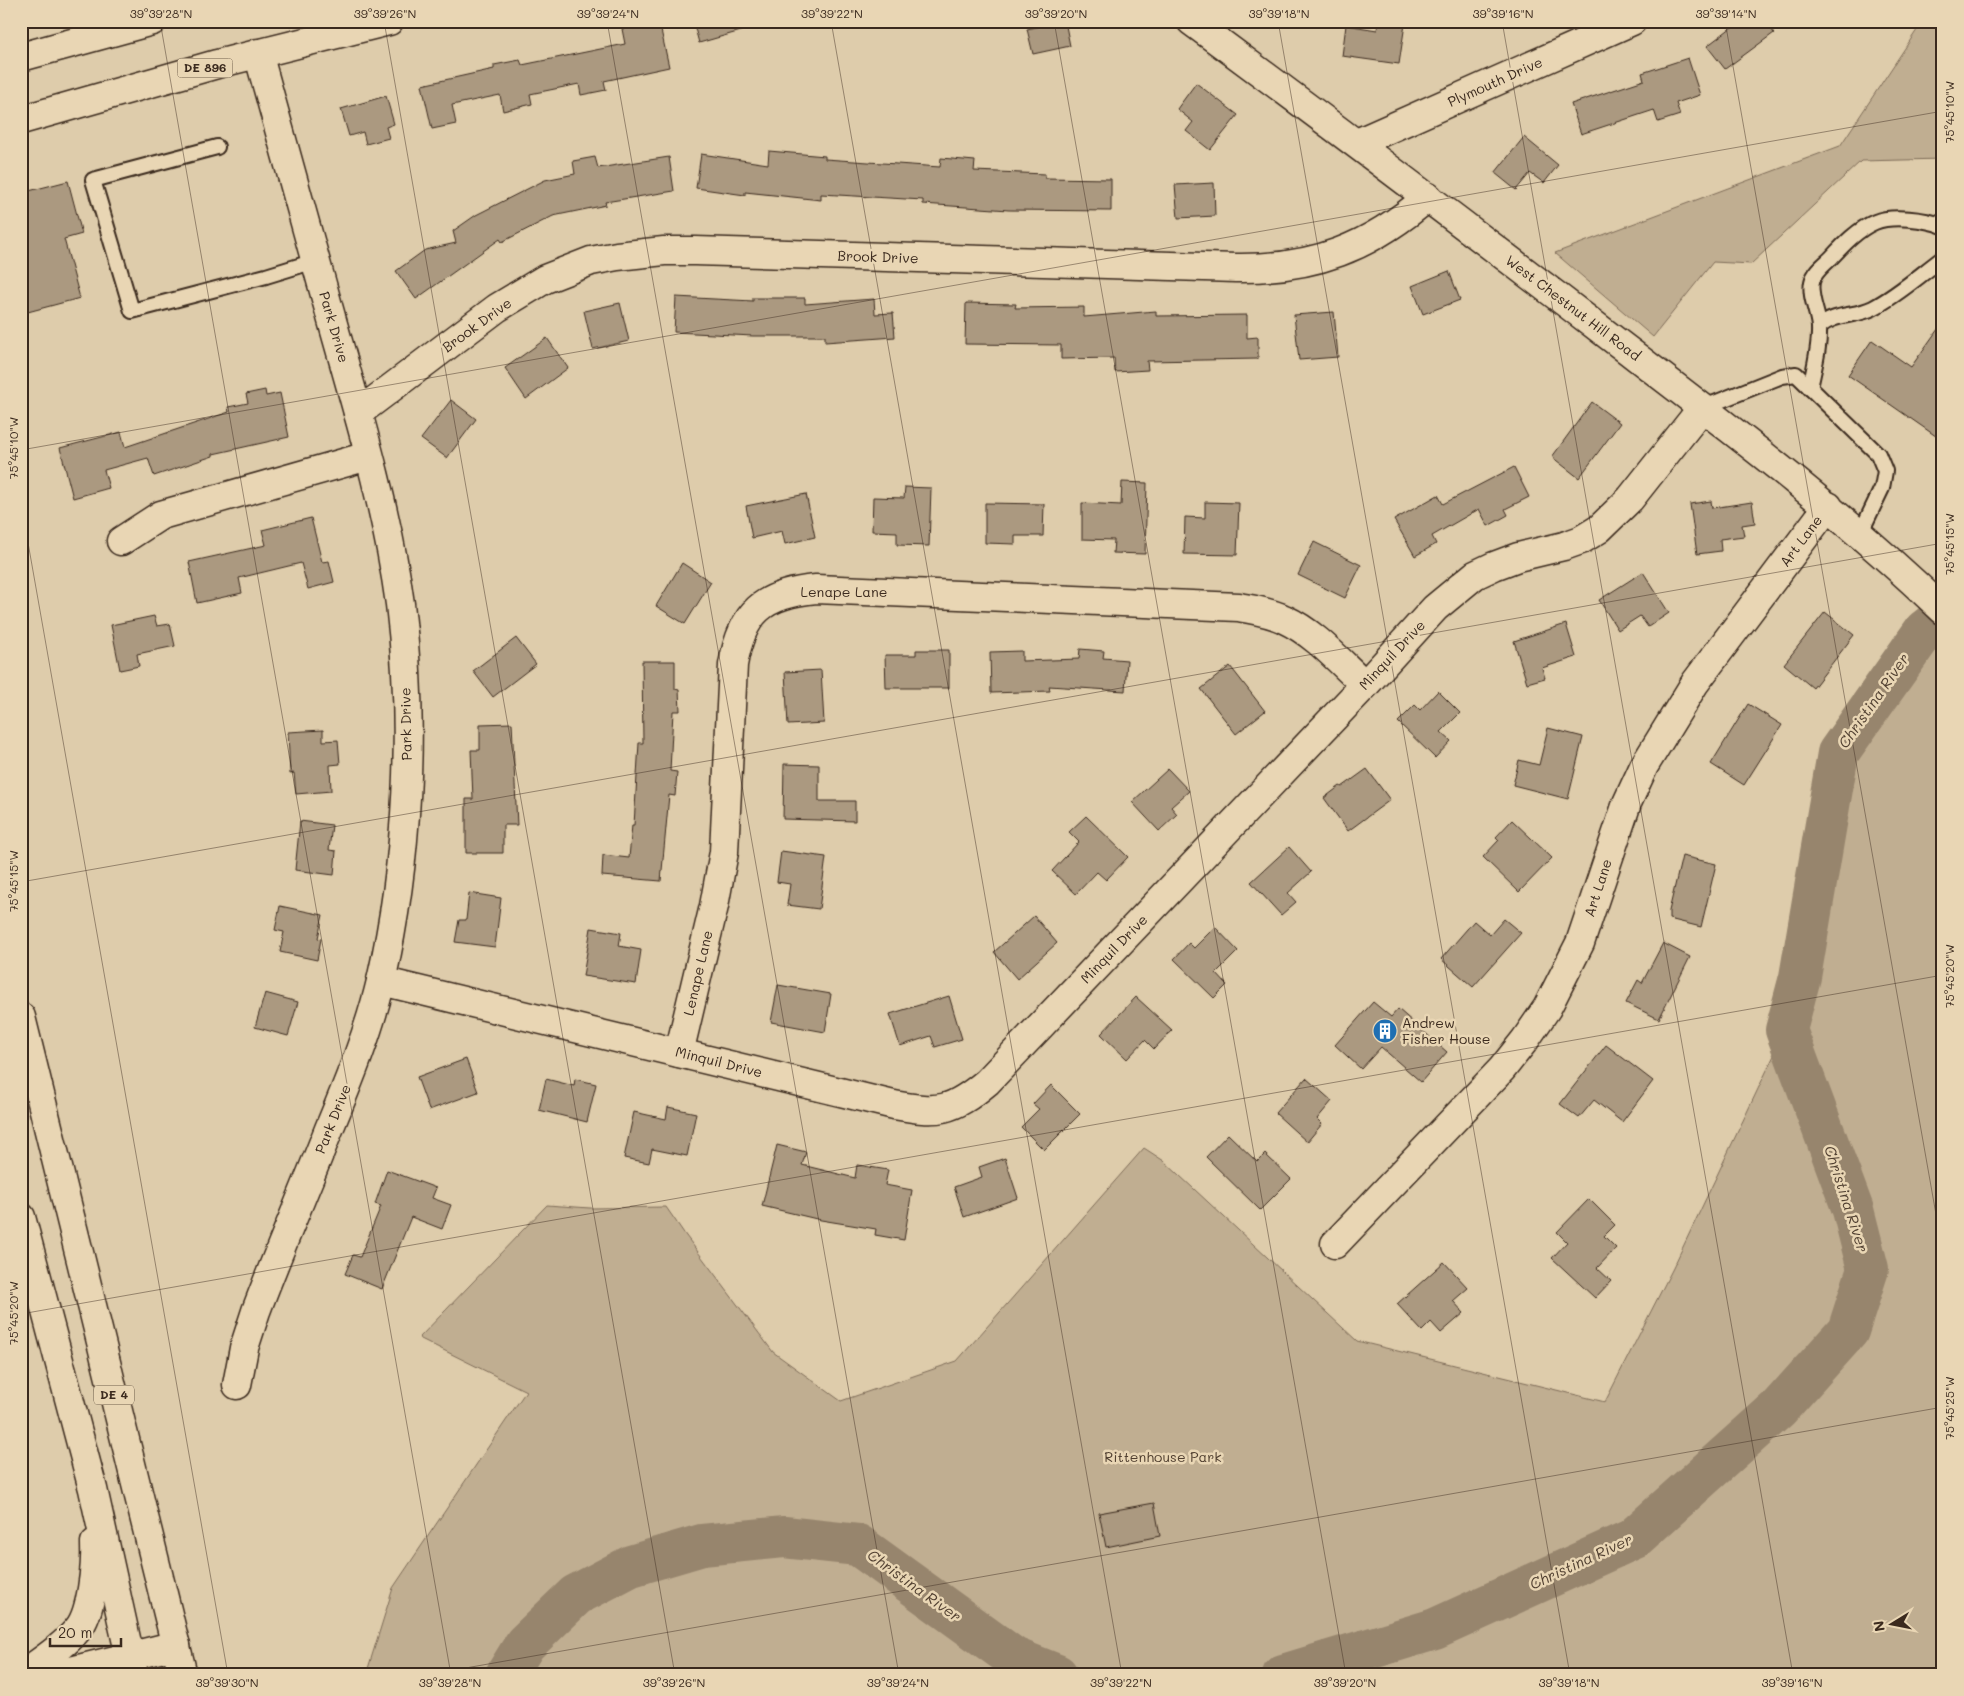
<svg xmlns="http://www.w3.org/2000/svg" width="1964" height="1696" font-family="Mali,sans-serif">
<style>
.green{fill:#c0ae91;stroke:#7e6c58}
.lines{fill:none;stroke-linecap:round;stroke-linejoin:round}
.river{stroke:#97856d;stroke-width:42}
.building{fill:#ab9980;stroke:#3b2a1e}
.lane-casing{stroke:#3b2a1e;stroke-width:18}
.street-casing{stroke:#3b2a1e;stroke-width:31}
.secondary-casing{stroke:#3b2a1e;stroke-width:31}
.primary-casing{stroke:#3b2a1e;stroke-width:31}
.lane{stroke:#e9d6b4;stroke-width:14}
.street{stroke:#e9d6b4;stroke-width:28}
.secondary{stroke:#e9d6b4;stroke-width:28}
.primary{stroke:#e9d6b4;stroke-width:28}
.ticks{fill:none;stroke:#3b2a1e;stroke-width:1;stroke-opacity:0.45}
.labels{text-anchor:middle;stroke-width:5;stroke-linejoin:round;paint-order:stroke}
.shield{fill:#e9d6b4;stroke:#6f5e4b;stroke-width:1}
.shield-label{font-size:12px;font-weight:bold;fill:#3b2a1e}
.street-label{font-size:14px;fill:#3b2a1e;stroke:#e9d6b4}
.poi-label{font-size:14px;fill:#3b2a1e;stroke:#e9d6b4;text-anchor:start}
.park-label{font-size:14px;fill:#4f3e2f;stroke:#e9d6b4}
.water-label{font-size:15px;font-style:italic;fill:#524132;stroke:#e9d6b4}
.neatline{fill:none;stroke:#3b2a1e;stroke-width:2}
.ticks-label{font-size:12px;text-anchor:middle;fill:#3b2a1e}
</style>
<rect width="100%" height="100%" fill="#deccab"/>
<filter id="ink" filterUnits="userSpaceOnUse"><feTurbulence type="fractalNoise" baseFrequency=".02" numOctaves="2"/><feDisplacementMap in="SourceGraphic" scale="10" xChannelSelector="R" yChannelSelector="G"/><feConvolveMatrix kernelMatrix="1 2 1 2 8 2 1 2 1" color-interpolation-filters="sRGB"/></filter>
<g filter="url(#ink)">
<g class="green">
<path d="M1923 21H1943V159L1861 161 1751 264 1713 262 1653 337 1555 253 1840 146Z"/>
<path d="M1925 630 1943 651V1675H366L393 1588 526 1391 419 1338 547 1205 590 1208 666 1207 686 1236 773 1352 841 1401 957 1361 1144 1148 1164 1161 1357 1341 1605 1402 1673 1268 1786 1030 1800 977 1838 753Z"/>
</g>
<g class="lines">
<g class="river">
<path d="M506 1675 525 1644 576 1595 631 1566 702 1545 784 1537 858 1545 1014 1658 1057 1675"/>
<path d="M1283 1675 1435 1629 1633 1539 1779 1408 1848 1331 1868 1269 1853 1210 1786 1030 1800 977 1838 753 1925 630 1943 616"/>
</g>
</g>
<g class="building">
<path d="M659 21 669 67 604 81 606 90 581 95 579 84 530 94 532 104 503 111 500 95 452 105 456 124 432 129 422 85 494 69V65L520 60 522 65 625 44 622 29Z"/>
<path d="M693 21H754L755 27 699 43Z"/>
<path d="M1065 21 1070 46 1033 54 1027 29Z"/>
<path d="M1378 21 1405 24 1399 64 1342 56 1346 25 1377 30Z"/>
<path d="M1740 21H1765L1774 33 1725 69 1707 46Z"/>
<path d="M1688 58 1700 95 1676 103 1680 115 1658 122 1654 110 1581 134 1571 104 1644 80 1642 73Z"/>
<path d="M1196 83 1238 115 1210 150 1186 131 1193 122 1177 109Z"/>
<path d="M386 96 394 124 386 127 389 138 366 144 363 132 349 136 341 109Z"/>
<path d="M1524 137 1558 165 1544 183 1530 173 1516 190 1495 173Z"/>
<path d="M769 151 825 156V159L940 167 941 158 975 161 974 171 1045 174V178L1111 179V211L1009 210 923 204V200L821 194V200L745 192V195L696 188 701 154 768 164Z"/>
<path d="M595 157 598 168 669 157 674 191 605 202 606 205 553 216 502 242 500 239 416 299 396 271 425 250 456 243 453 231 476 215 545 180 575 174 573 161Z"/>
<path d="M68 181 82 234 64 239 80 298 24 313 21 302V193Z"/>
<path d="M1214 183 1215 216 1178 218 1175 185Z"/>
<path d="M1449 271 1460 300 1423 314 1412 286Z"/>
<path d="M676 297 753 301V298H805V304L874 299 875 314 893 313 895 337 825 342V336H753L674 332Z"/>
<path d="M620 303 629 341 593 349 584 311Z"/>
<path d="M966 303 1016 304 1015 308 1084 307V317L1156 311V316L1247 315V338L1258 337V359L1147 361 1148 370 1115 372 1114 358 1061 359V345L965 344Z"/>
<path d="M1334 312 1338 357 1299 360 1294 315Z"/>
<path d="M1943 322V441L1848 375 1872 340 1911 367Z"/>
<path d="M547 338 568 368 526 399 505 368Z"/>
<path d="M265 390 266 396 280 393 289 437 213 454V456L154 476 148 458 104 470 109 488 73 498 60 448 121 432 125 447 229 412 228 407 248 403 246 394Z"/>
<path d="M451 400 476 419 447 458 421 439Z"/>
<path d="M1592 402 1620 423 1579 478 1552 457Z"/>
<path d="M1514 467 1529 497 1505 509 1508 515 1488 526 1479 509 1432 536 1436 544 1415 556 1394 520 1438 495 1443 504Z"/>
<path d="M1122 482 1147 483 1145 554 1113 553 1114 540 1082 539V503L1121 505Z"/>
<path d="M905 487 931 488 929 546 897 545V532L872 531 873 497 904 498Z"/>
<path d="M806 494 815 537 785 544 782 531 752 538 746 506Z"/>
<path d="M1711 501 1712 508 1752 502 1755 523 1742 525 1744 536 1720 539 1721 551 1697 554 1690 504Z"/>
<path d="M1205 502 1239 503 1237 555 1184 554 1185 517 1205 518Z"/>
<path d="M985 503 1044 504 1043 536H1015V544L985 543Z"/>
<path d="M311 518 322 562 329 561 334 582 308 589 301 563 239 578 242 593 197 603 189 562 266 545 262 530Z"/>
<path d="M1314 542 1361 565 1345 598 1298 575Z"/>
<path d="M682 563 711 582 685 624 656 606Z"/>
<path d="M1643 572 1669 613 1648 627 1640 616 1618 630 1599 600Z"/>
<path d="M1825 612 1854 635 1813 688 1784 664Z"/>
<path d="M154 616 157 626 170 624 175 646 137 654 139 666 120 670 111 625Z"/>
<path d="M1566 624 1576 657 1542 668 1545 678 1527 683 1514 641Z"/>
<path d="M516 638 536 664 493 697 473 671Z"/>
<path d="M1080 649 1104 651 1103 658 1127 660 1125 691 1049 686 1050 691 991 693 990 652 1022 651V661L1079 659Z"/>
<path d="M916 650H949V688H886L885 655H916Z"/>
<path d="M642 661H675V689L679 690 680 711H673L670 771 677 772 675 796 669 795 661 881 602 876 603 855 629 858 632 825H634L639 743H643Z"/>
<path d="M1230 666 1265 711 1236 734 1201 689Z"/>
<path d="M821 670 824 723 788 725 785 672Z"/>
<path d="M1438 691 1460 713 1441 732 1451 741 1435 758 1398 722 1415 705 1420 710Z"/>
<path d="M1748 704 1782 725 1744 785 1711 764Z"/>
<path d="M512 723 517 825H503V853H466V799H473L471 750H480V724Z"/>
<path d="M1548 728 1583 737 1568 799 1513 785 1519 760 1539 765Z"/>
<path d="M323 730V741L338 740 340 764 330 765 331 791 296 794 294 773 290 774 288 732Z"/>
<path d="M784 764 819 765V801H855V821L783 819Z"/>
<path d="M1168 769 1189 791 1171 807 1177 814 1159 831 1132 802Z"/>
<path d="M1367 769 1390 800 1348 831 1324 798 1340 786 1342 787Z"/>
<path d="M1086 816 1128 857 1106 880 1097 872 1076 894 1052 871 1079 842 1069 832Z"/>
<path d="M1512 820 1552 858 1519 892 1483 857 1499 840 1496 837Z"/>
<path d="M300 821 332 825 329 850 336 851 334 875 295 870Z"/>
<path d="M1289 847 1311 872 1288 893 1296 902 1281 915 1251 882Z"/>
<path d="M781 851 826 857 819 909 787 905 790 884 777 882Z"/>
<path d="M1682 856 1716 864 1701 927 1669 919V911Z"/>
<path d="M469 893 501 898 495 947 455 942 459 920H466Z"/>
<path d="M280 906 323 915 318 938 321 939 317 960 280 952 284 932 275 930Z"/>
<path d="M1034 916 1057 943 1017 979 994 952Z"/>
<path d="M1504 919 1521 933 1473 987 1441 959 1474 921 1490 935Z"/>
<path d="M1215 927 1238 951 1216 973 1227 985 1214 998 1174 959 1189 943 1194 948Z"/>
<path d="M591 928 621 933 619 946 641 950 636 984 583 976Z"/>
<path d="M1663 943 1690 957 1659 1019 1626 1003 1638 980 1642 983Z"/>
<path d="M778 985 831 994 825 1032 771 1022Z"/>
<path d="M265 993 298 1002 288 1036 255 1027Z"/>
<path d="M949 996 962 1039 935 1047 931 1036 900 1046 890 1014Z"/>
<path d="M1136 997 1172 1030 1154 1049 1145 1040 1127 1059 1101 1034Z"/>
<path d="M1373 1002 1391 1017 1398 1009 1447 1052 1421 1082 1381 1047 1361 1069 1335 1045Z"/>
<path d="M1606 1045 1653 1081 1622 1122 1594 1100 1579 1118 1560 1104Z"/>
<path d="M466 1059 478 1092 429 1110 417 1077Z"/>
<path d="M1306 1078 1332 1101 1317 1119 1322 1124 1307 1142 1275 1113Z"/>
<path d="M546 1079 574 1086 575 1079 596 1084 587 1122 539 1110Z"/>
<path d="M1051 1085 1080 1114 1044 1150 1021 1127 1039 1109 1033 1104Z"/>
<path d="M668 1107 696 1113 687 1156 652 1149 649 1163 624 1158 634 1112 666 1119Z"/>
<path d="M1228 1134 1257 1162 1265 1154 1291 1179 1260 1210 1206 1157Z"/>
<path d="M777 1145 806 1152 802 1165 855 1178 857 1165 888 1170 885 1185 912 1190 904 1240 875 1235 876 1229 821 1220 762 1206Z"/>
<path d="M1005 1158 1018 1198 964 1217 954 1187 982 1177 979 1167Z"/>
<path d="M387 1170 436 1188 432 1198 451 1205 442 1229 411 1217 382 1289 345 1274 353 1255 360 1257 381 1206 375 1204Z"/>
<path d="M1589 1199 1615 1225 1604 1236 1616 1248 1597 1268 1611 1281 1595 1298 1552 1258 1567 1242 1557 1232Z"/>
<path d="M1444 1262 1468 1288 1453 1301 1464 1313 1441 1333 1431 1322 1422 1331 1397 1304Z"/>
<path d="M1154 1503 1160 1536 1106 1547 1099 1513Z"/>
</g>
<g class="lines">
<defs>
<g id="lane">
<path d="M217 147 93 180 132 311 266 276 315 261"/>
<path d="M1819 327C1834 313 1855 317 1873 308 1898 295 1920 275 1943 258"/>
<path d="M1810 388C1814 368 1820 347 1819 327 1818 312 1809 297 1812 282 1814 272 1824 265 1831 258 1843 245 1858 229 1875 222 1892 215 1926 219 1943 226"/>
<path d="M1702 408 1782 376 1796 374 1878 454 1885 471 1882 488 1860 534"/>
</g>
<g id="street">
<path d="M1357 143 1632 21"/>
<path d="M358 413 497 308 545 279 591 261 617 256 664 251H695L1236 268C1314 269 1369 248 1428 197"/>
<path d="M121 541 161 515 368 456"/>
<path d="M381 981 894 1105C939 1113 951 1112 987 1082L1365 685 1435 608 1475 575 1494 566 1518 557 1564 546 1581 540 1599 529 1630 499 1702 408"/>
<path d="M679 1053 714 906 724 852 733 665C742 612 763 594 816 589L1239 607C1254 610 1270 612 1284 619 1315 633 1340 662 1365 685"/>
<path d="M1335 1244 1502 1069 1525 1040 1547 1008 1580 943 1627 803 1644 766 1695 683 1828 506"/>
<path d="M237 1385 244 1348 256 1311C279 1250 305 1190 329 1129 349 1081 369 1032 381 981 408 862 415 726 400 604 387 509 359 416 333 324 308 234 284 144 258 53"/>
<path d="M54 1675 176 1645"/>
</g>
<path id="secondary" d="M1191 21C1332 125 1471 230 1609 336 1724 424 1839 510 1943 610"/>
<g id="primary">
<path d="M21 57 152 21"/>
<path d="M21 120 217 64 389 21"/>
<path d="M21 1017 183 1675"/>
<path d="M21 1217 93 1489 134 1675"/>
<path d="M22 1675C41 1661 63 1647 78 1629 92 1612 96 1565 95 1543"/>
</g>
</defs>
<use href="#lane" class="lane-casing"/>
<use href="#street" class="street-casing"/>
<use href="#secondary" class="secondary-casing"/>
<use href="#primary" class="primary-casing"/>
<use href="#lane" class="lane"/>
<use href="#street" class="street"/>
<use href="#secondary" class="secondary"/>
<use href="#primary" class="primary"/>
</g>
</g>
<path class="ticks" d="M160 21 451 1675M384 21 675 1675M607 21 899 1675M831 21 1122 1675M1054 21 1346 1675M1278 21 1570 1675M1502 21 1793 1675M1725 21 1943 1254M21 450 1943 111M21 503 228 1675M21 882 1943 543M21 1314 1943 975M426 1675 1943 1407"/>
<defs>
<symbol id="building-disc" viewBox="-11 -11 22 22"><circle r="9.5" fill="#1f6fb2" stroke="#e9d6b4"/><path d="M-4-6H4V6H1V3H-1V6H-4ZM-2.5-4.3h1.7v1.8h-1.7ZM.8-4.3h1.7v1.8H.8ZM-2.5-1h1.7V.8h-1.7ZM.8-1h1.7V.8H.8Z" fill="#fff"/></symbol>
</defs>
<g fill-rule="evenodd">
<use href="#building-disc" x="1371" y="1017" width="28" height="28"/>
</g>
<g class="labels">
<g class="shield">
<rect x="177.5" y="58.5" width="55" height="19" rx="4"/>
<rect x="94" y="1385.5" width="40" height="19" rx="4"/>
</g>
<g class="shield-label">
<text x="205" y="72">DE 896</text>
<text x="114" y="1399">DE 4</text>
</g>
<g class="street-label">
<text transform="translate(1495 82) rotate(-24)" y="5">Plymouth Drive</text>
<text transform="translate(878 257) rotate(2)" y="5">Brook Drive</text>
<text transform="translate(1573 308) rotate(37)" y="5">West Chestnut Hill Road</text>
<text transform="translate(477 325) rotate(-36)" y="5">Brook Drive</text>
<text transform="translate(334 327) rotate(74)" y="5">Park Drive</text>
<text transform="translate(1801 541) rotate(-53)" y="5">Art Lane</text>
<text x="844" y="597">Lenape Lane</text>
<text transform="translate(1392 655) rotate(-47)" y="5">Minquil Drive</text>
<text transform="translate(406 724) rotate(-91)" y="5">Park Drive</text>
<text transform="translate(1598 888) rotate(-72)" y="5">Art Lane</text>
<text transform="translate(1114 949) rotate(-46)" y="5">Minquil Drive</text>
<text transform="translate(698 973) rotate(-77)" y="5">Lenape Lane</text>
<text transform="translate(719 1062) rotate(14)" y="5">Minquil Drive</text>
<text transform="translate(333 1119) rotate(-68)" y="5">Park Drive</text>
</g>
<g class="poi-label">
<text x="1402" y="1028">Andrew<tspan x="1402" dy="16">Fisher House</tspan></text>
</g>
<g class="park-label">
<text x="1163" y="1462">Rittenhouse Park</text>
</g>
<g class="water-label">
<text transform="translate(1874 701) rotate(-55)" y="5">Christina River</text>
<text transform="translate(1846 1199) rotate(72)" y="5">Christina River</text>
<text transform="translate(1581 1562) rotate(-25)" y="5">Christina River</text>
<text transform="translate(914 1586) rotate(36)" y="5">Christina River</text>
</g>
</g>
<rect width="1964" height="1696" fill="none" stroke="#e9d6b4" stroke-width="55"/>
<g transform="translate(1892 1624) rotate(260)" stroke="#e9d6b4" stroke-width="4" paint-order="stroke">
<path d="M0-4L9 19L0 12L-9 19Z" fill="#3b2a1e"/>
<text y="-8" font-size="14" font-weight="bold" text-anchor="middle" fill="#3b2a1e">N</text>
</g>
<path d="M50 1638v8h71v-8" fill="none" stroke="#3b2a1e" stroke-width="2.5"/>
<text x="58" y="1638" font-size="15" fill="#3b2a1e" stroke="#e9d6b4" stroke-width="4" paint-order="stroke">20 m</text>
<rect x="28" y="28" width="1908" height="1640" class="neatline"/>
<g class="ticks-label">
<text x="161" y="18">39°39'28"N</text>
<text x="385" y="18">39°39'26"N</text>
<text x="608" y="18">39°39'24"N</text>
<text x="832" y="18">39°39'22"N</text>
<text x="1056" y="18">39°39'20"N</text>
<text x="1279" y="18">39°39'18"N</text>
<text x="1503" y="18">39°39'16"N</text>
<text x="1726" y="18">39°39'14"N</text>
<text transform="translate(1950 112) rotate(-90)" y="4">75°45'10"W</text>
<text transform="translate(14 448) rotate(-90)" y="4">75°45'10"W</text>
<text transform="translate(1950 544) rotate(-90)" y="4">75°45'15"W</text>
<text transform="translate(14 881) rotate(-90)" y="4">75°45'15"W</text>
<text transform="translate(1950 976) rotate(-90)" y="4">75°45'20"W</text>
<text transform="translate(14 1313) rotate(-90)" y="4">75°45'20"W</text>
<text transform="translate(1950 1408) rotate(-90)" y="4">75°45'25"W</text>
<text x="227" y="1687">39°39'30"N</text>
<text x="450" y="1687">39°39'28"N</text>
<text x="674" y="1687">39°39'26"N</text>
<text x="898" y="1687">39°39'24"N</text>
<text x="1121" y="1687">39°39'22"N</text>
<text x="1345" y="1687">39°39'20"N</text>
<text x="1569" y="1687">39°39'18"N</text>
<text x="1792" y="1687">39°39'16"N</text>
</g>
</svg>
